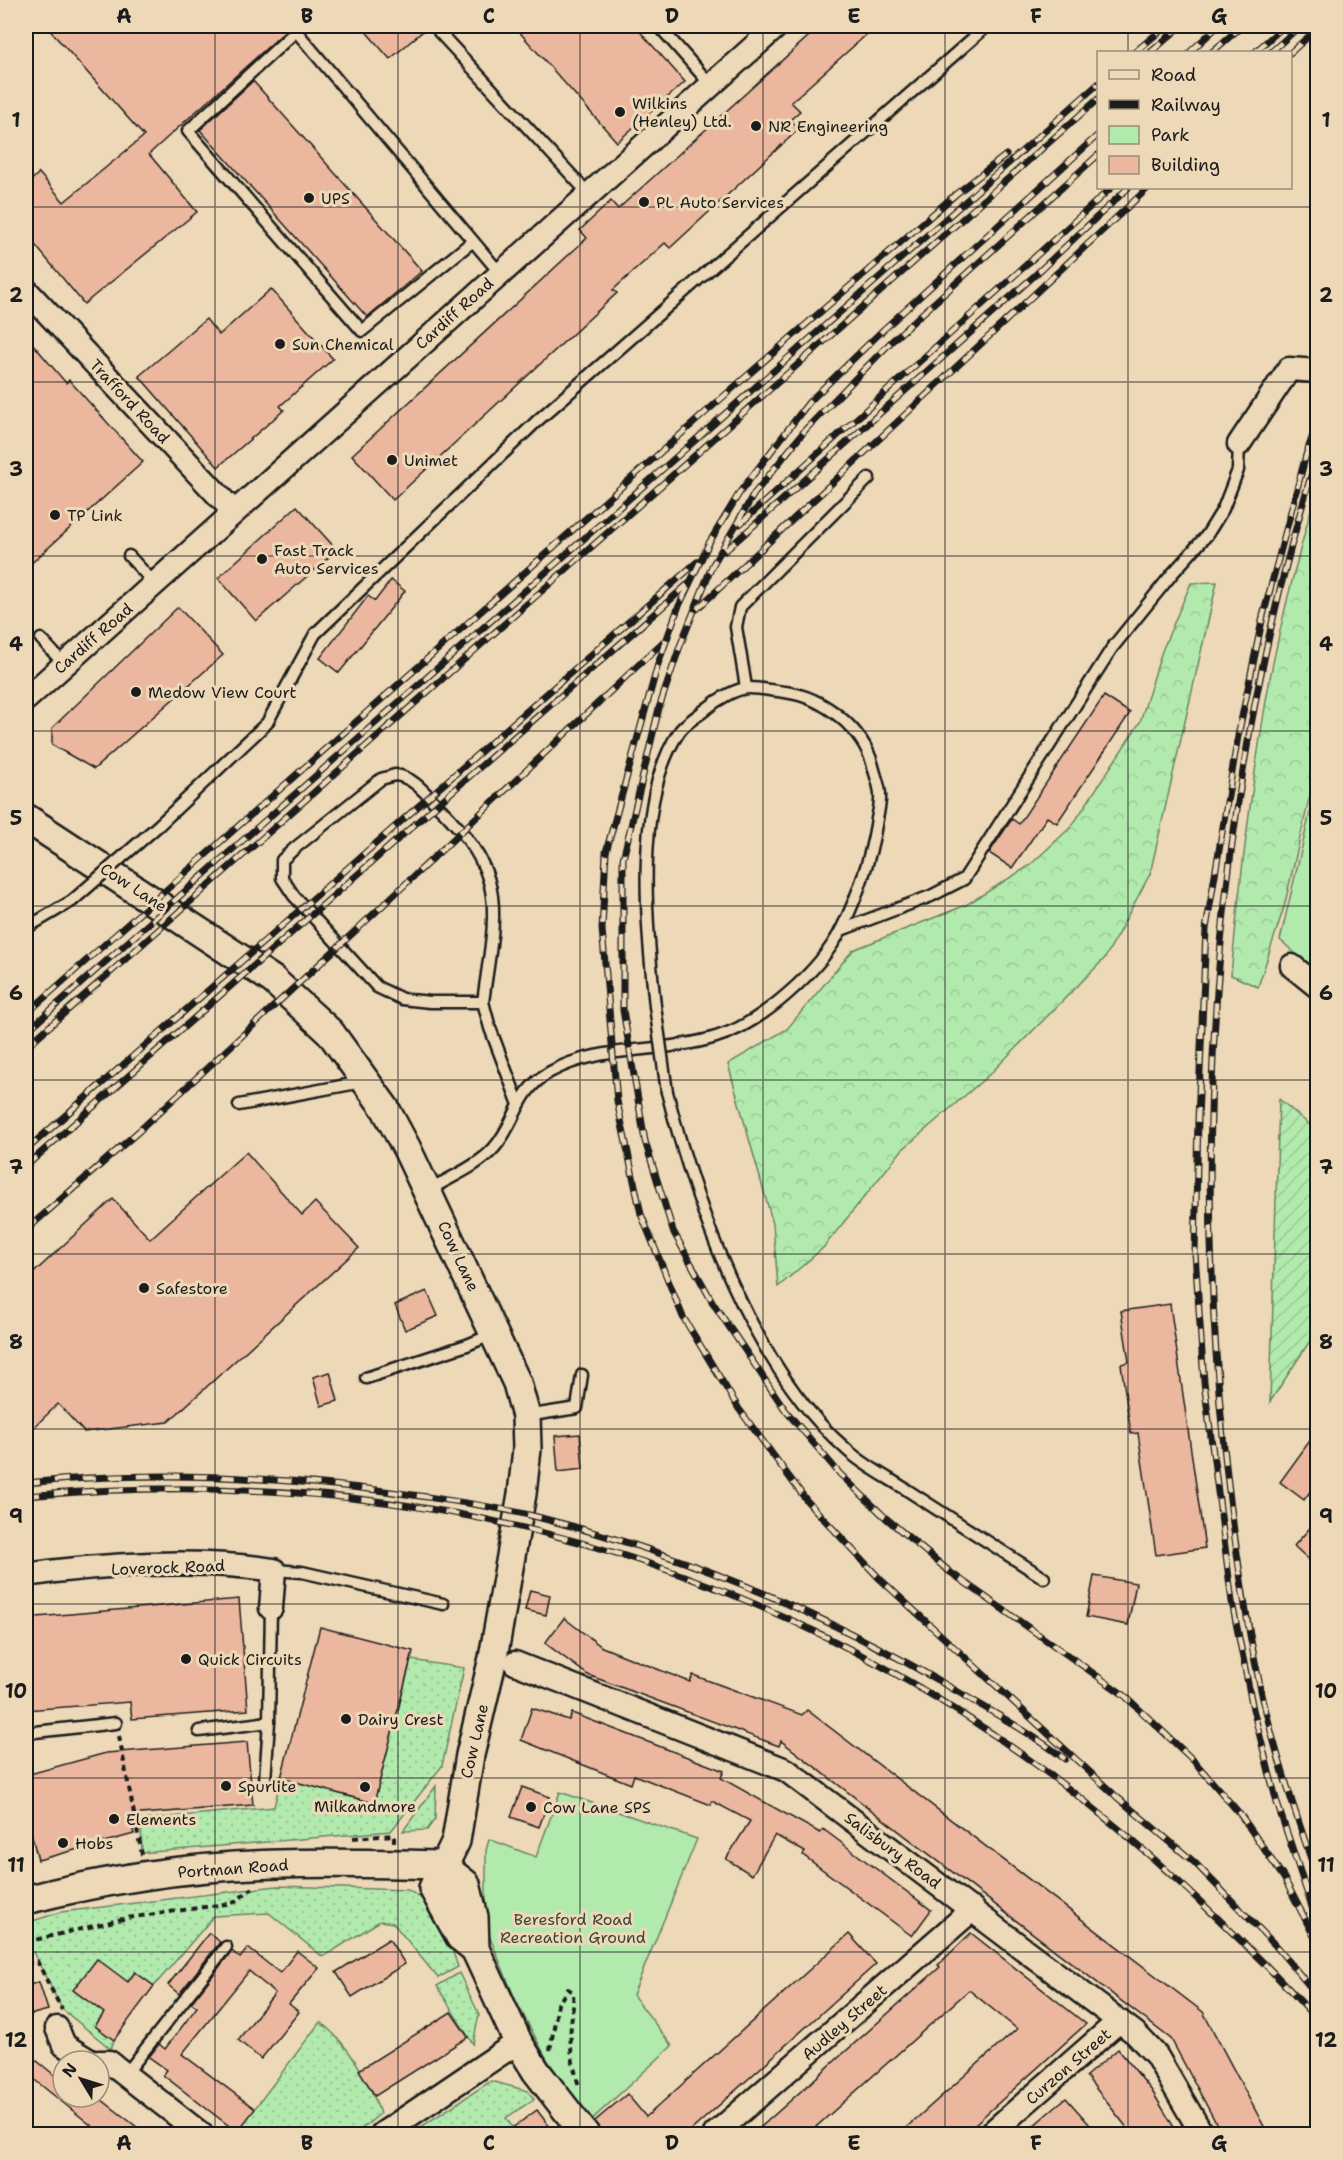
<svg xmlns="http://www.w3.org/2000/svg" width="1343" height="2160" font-family="'Shantell Sans',sans-serif">
<style>
.grass{fill:url(#grass-dots);stroke:#678365;stroke-width:1.5}
.forest{fill:url(#forest-crowns);stroke:#678365;stroke-width:1.5}
.park{fill:#b2eaae;stroke:#678365;stroke-width:1.5}
.garden{fill:url(#garden-furrows);stroke:#678365;stroke-width:1.5}
.building{fill:#ecb79f;stroke:#1c1c1c;stroke-width:1.5}
.lines{fill:none;stroke-linecap:round;stroke-linejoin:round}
.service-casing{stroke:#1c1c1c;stroke-width:15}
.minor-casing{stroke:#1c1c1c;stroke-width:27}
.tertiary-casing{stroke:#1c1c1c;stroke-width:32}
.path{stroke:#1c1c1c;stroke-width:4;stroke-dasharray:6 4.5;stroke-linecap:butt}
.service{stroke:#edd9b7;stroke-width:10}
.minor{stroke:#edd9b7;stroke-width:22}
.tertiary{stroke:#edd9b7;stroke-width:27}
.rail-casing{stroke:#1c1c1c;stroke-width:7}
.rail{stroke:#edd9b7;stroke-width:4.5;stroke-dasharray:14;stroke-linecap:butt}
.service-bridge-casing{stroke:#1c1c1c;stroke-width:15;stroke-linecap:butt}
.service-bridge{stroke:#edd9b7;stroke-width:10}
.grid{fill:none;stroke:#1c1c1c;stroke-width:1.5;stroke-opacity:0.55}
.poi-dot{fill:#1c1c1c;stroke:#edd9b7;stroke-width:2}
.labels{text-anchor:middle;stroke-width:6;stroke-linejoin:round;paint-order:stroke}
.poi-label{font-size:16px;fill:#1c1c1c;stroke:#edd9b7;text-anchor:start}
.street-label{font-size:16px;fill:#1c1c1c;stroke:#edd9b7}
.park-label{font-size:16px;fill:#3a4539;stroke:#edd9b7}
.neatline{fill:none;stroke:#1c1c1c;stroke-width:2}
.grid-label{font-size:20px;text-anchor:middle;font-weight:bold;fill:#1c1c1c}
</style>
<defs>
<pattern id="grass-dots" width="8" height="8" patternUnits="userSpaceOnUse" patternTransform="scale(1.5)"><rect width="8" height="8" fill="#b2eaae"/><path d="M2 2h.1M6 6h.1" fill="none" stroke="#98c895" stroke-width="1.8" stroke-linecap="round"/></pattern>
<pattern id="forest-crowns" width="20" height="18" patternUnits="userSpaceOnUse" patternTransform="scale(1.5)"><rect width="20" height="18" fill="#b2eaae"/><path d="M2 6a3 3 0 1 1 6 0M12 15a3 3 0 1 1 6 0" fill="none" stroke="#98c895"/></pattern>
<pattern id="garden-furrows" width="10" height="10" patternUnits="userSpaceOnUse" patternTransform="scale(1.5)"><rect width="10" height="10" fill="#b2eaae"/><path d="M-1 1l2-2M0 10L10 0M9 11l2-2" fill="none" stroke="#98c895"/></pattern>
</defs>
<rect width="100%" height="100%" fill="#edd9b7"/>
<filter id="ink" filterUnits="userSpaceOnUse"><feTurbulence type="fractalNoise" baseFrequency=".0167" numOctaves="2"/><feDisplacementMap in="SourceGraphic" scale="12" xChannelSelector="R" yChannelSelector="G"/><feConvolveMatrix kernelMatrix="1 2 1 2 8 2 1 2 1" color-interpolation-filters="sRGB"/></filter>
<g filter="url(#ink)">
<g class="grass">
<path d="M411 1660 464 1668 442 1766 391 1831 142 1853 141 1820 274 1807 281 1778 374 1803Z"/>
<path d="M436 1786 435 1819 427 1830 403 1831Z"/>
<path d="M277 1886 408 1890 427 1902 448 1937 458 1967 438 1978 393 1923 380 1921 323 1957 269 1913 214 1916 154 1986 135 1972 121 1990 104 1969 106 1966 97 1959 74 1990 82 1997 85 1995 110 2005 95 2026 114 2040 111 2049 62 2009 33 1952 26 1954V1923L61 1912Z"/>
<path d="M459 1973 479 2014 473 2044 437 1986Z"/>
<path d="M320 2022C347 2042 371 2082 380 2114L355 2134H241L237 2132Z"/>
<path d="M491 2081 528 2091 534 2099 506 2118 513 2128 504 2134H410Z"/>
</g>
<g class="forest">
<path d="M1317 487V765L1284 907 1258 987 1231 975C1239 887 1250 799 1264 713 1276 636 1297 561 1317 487Z"/>
<path d="M1217 582 1150 874 1105 958 990 1074 902 1150 823 1248 778 1287 773 1224 728 1064 787 1029 853 950 966 905 1029 866 1072 826 1140 722 1162 651 1191 583Z"/>
</g>
<g class="park">
<path d="M1317 783V972L1280 940Z"/>
<path d="M560 1792 697 1839 633 1995 672 2046 590 2121 548 2061 516 2001 486 1928V1851L489 1839 536 1857Z"/>
</g>
<path class="garden" d="M1279 1099 1317 1131V1330L1270 1402Z"/>
<g class="building">
<path d="M46 26H291L149 154 197 212 84 304 26 234V185L39 173 64 202 144 136Z"/>
<path d="M361 26H429L390 59Z"/>
<path d="M514 26H635L685 82 617 142Z"/>
<path d="M820 26H876L791 102 800 111 790 120 799 129 670 248 665 243 613 290 617 293 393 500 352 455 587 238 580 230 611 201 618 209Z"/>
<path d="M253 81 422 271 367 317 200 130Z"/>
<path d="M271 289 333 359 280 406 284 410 218 467 139 376 206 319 219 335Z"/>
<path d="M26 336 66 383 69 380 143 462 26 568Z"/>
<path d="M297 506 337 550 256 621 218 578Z"/>
<path d="M391 580 405 591 339 673 320 658 368 596 375 601Z"/>
<path d="M178 607 223 655 94 769 52 745V728Z"/>
<path d="M1104 696 1130 713 1057 823 1047 817 1012 868 989 853 1012 819 1019 824Z"/>
<path d="M246 1152 302 1215 315 1202 359 1248 168 1422 84 1432 58 1404 26 1435V1280L113 1199 150 1239Z"/>
<path d="M427 1291 438 1316 405 1330 395 1305Z"/>
<path d="M1170 1304 1205 1548 1156 1555 1138 1433 1131 1434 1121 1364 1129 1362 1121 1311Z"/>
<path d="M330 1372 338 1401 321 1406 313 1377Z"/>
<path d="M1317 1431V1482L1304 1500 1280 1482Z"/>
<path d="M580 1434 583 1469 558 1472 555 1436Z"/>
<path d="M1317 1520V1567L1294 1546Z"/>
<path d="M1094 1576 1136 1583 1128 1625 1086 1617Z"/>
<path d="M530 1590 550 1595 546 1615 525 1610Z"/>
<path d="M239 1599 248 1710 132 1719 130 1702 26 1710V1618Z"/>
<path d="M564 1618 602 1647 690 1682 693 1675 802 1715 807 1710 1203 2012 1268 2134H1222L1171 2039 781 1741 779 1746 588 1675 545 1643Z"/>
<path d="M320 1627 413 1651 374 1803 281 1778Z"/>
<path d="M532 1708 569 1720 572 1713 724 1771 721 1778 820 1833 823 1829 931 1910 912 1936 803 1855 805 1852 775 1835 752 1875 726 1859 750 1821 712 1801 711 1805 634 1775 631 1784 521 1740Z"/>
<path d="M247 1742 253 1805 129 1815 134 1834 38 1860 26 1813V1775L106 1753Z"/>
<path d="M522 1787 550 1797 539 1827 511 1817Z"/>
<path d="M209 1933 220 1942 179 1994 168 1985Z"/>
<path d="M971 1933 1086 2024 964 2134H899L1017 2029 969 1990 808 2134H753L940 1967 938 1965Z"/>
<path d="M849 1934 876 1964 687 2134H600L595 2121 627 2094 646 2117Z"/>
<path d="M389 1939 405 1964 352 1997 336 1972Z"/>
<path d="M248 1948 280 1973 297 1951 319 1968 289 2004 299 2012 261 2059 238 2040 275 1993 249 1971 182 2054 255 2109 237 2132 163 2075 167 2070 149 2057 159 2044 165 2049 197 2007 191 2003 232 1951 240 1958Z"/>
<path d="M97 1959 128 1982 135 1972 154 1986 114 2040 95 2026 104 2013 73 1990Z"/>
<path d="M39 1982 48 2010 26 2016V1986Z"/>
<path d="M451 2012 468 2037 375 2096 359 2070Z"/>
<path d="M1118 2049 1152 2091 1178 2134H1132L1086 2076Z"/>
<path d="M26 2052 63 2082V2097H98L146 2134H102L26 2073Z"/>
<path d="M1066 2098 1098 2134H1024L1056 2106Z"/>
<path d="M537 2110 555 2134H504Z"/>
</g>
<g class="lines">
<defs>
<g id="service">
<path d="M659 26 710 84"/>
<path d="M439 32 588 193"/>
<path d="M473 241 362 331 188 131 296 31 473 241 499 272"/>
<path d="M129 556 155 584"/>
<path d="M41 639 64 664"/>
<path d="M746 687 736 627 740 607 869 478"/>
<path d="M395 775C414 777 426 794 439 807 510 877 495 912 483 1002H430L402 999 377 987 294 896 282 878V860L295 848 381 779Z"/>
<path d="M159 825 267 723 315 634 537 421 987 26"/>
<path d="M26 928 72 901"/>
<path d="M841 930 931 896 964 879 1112 648 1172 574 1207 535 1223 509 1238 470 1239 444"/>
<path d="M483 1002 490 1028 518 1102"/>
<path d="M667 1092C697 1209 752 1367 846 1449 864 1466 889 1478 910 1492 955 1521 999 1549 1044 1578"/>
<path d="M239 1105 352 1084 364 1079"/>
<path d="M428 1191C450 1177 477 1167 494 1148 517 1122 516 1091 550 1072 600 1044 662 1054 716 1037 761 1024 821 970 842 928 857 897 870 860 876 825 877 816 881 804 880 795 880 786 875 775 873 766 863 728 823 697 785 692 774 691 761 688 749 688 736 688 717 700 706 709 698 716 685 723 679 732 633 801 647 927 655 1006"/>
<path d="M366 1378 467 1345 493 1334"/>
<path d="M526 1416 577 1408 582 1375"/>
<path d="M274 1570 302 1572 443 1604"/>
<path d="M199 1731 269 1722"/>
<path d="M26 1733 116 1723"/>
<path d="M265 1781 269 1722 271 1608"/>
<path d="M448 1879 461 1912"/>
<path d="M125 2075 226 1947"/>
</g>
<g id="minor">
<path d="M26 290 234 512"/>
<path d="M1239 444 1289 369 1318 371"/>
<path d="M26 699 777 26"/>
<path d="M1292 966 1318 987"/>
<path d="M26 1575C102 1564 198 1558 274 1570L271 1608"/>
<path d="M515 1663 786 1770 1135 2033 1156 2055 1202 2134"/>
<path d="M57 2028 64 2045 90 2061"/>
<path d="M99 2062H109L201 2134"/>
<path d="M382 2134 518 2042"/>
<path d="M715 2134 973 1909"/>
<path d="M990 2134 1119 2021"/>
</g>
<g id="tertiary">
<path d="M26 818 273 980 330 1032 385 1108 407 1149 517 1383 526 1416 527 1449 522 1494 493 1658 470 1755 456 1841 433 1888 460 1937 475 1949"/>
<path d="M442 1865 466 1884 474 1917 475 1949 518 2042 536 2071 585 2134"/>
<path d="M26 1900C107 1879 194 1866 278 1864 333 1862 388 1864 442 1865"/>
</g>
</defs>
<use href="#service" class="service-casing"/>
<use href="#minor" class="minor-casing"/>
<use href="#tertiary" class="tertiary-casing"/>
<g class="path">
<path d="M119 1736 142 1855"/>
<path d="M353 1838 394 1835V1843"/>
<path d="M26 1942 127 1918 233 1903 253 1888"/>
<path d="M26 1964 37 1961 62 2010"/>
<path d="M550 2050 558 2004 568 1989 573 1992C574 2005 572 2013 571 2025 569 2046 573 2066 579 2086"/>
</g>
<use href="#service" class="service"/>
<use href="#minor" class="minor"/>
<use href="#tertiary" class="tertiary"/>
<defs>
<g id="rail">
<path d="M1135 52 1166 26"/>
<path d="M1151 52 1181 26"/>
<path d="M1190 52 1218 26"/>
<path d="M1212 52 1242 26"/>
<path d="M1255 52 1284 26"/>
<path d="M1271 52 1300 26"/>
<path d="M1290 53 1318 28"/>
<path d="M1098 135 884 329 809 402 740 492 709 543 678 608 658 664 606 852 602 929 617 1101 641 1214 683 1317 739 1409 807 1501 880 1579 1118 1798 1194 1862 1274 1944 1318 1996"/>
<path d="M1098 155 894 339 806 429 754 494 712 566 680 646 659 708 623 859V1010L645 1141 673 1231 713 1303 786 1411 840 1474 887 1519 950 1572 1124 1695 1193 1760 1240 1814 1284 1878 1318 1944"/>
<path d="M1318 421 1306 455 1263 616 1238 736 1206 929 1198 1119 1195 1253 1204 1382 1232 1602 1253 1709 1277 1803 1318 1925"/>
<path d="M1318 453C1218 773 1190 1115 1224 1447 1233 1531 1244 1616 1263 1699 1277 1760 1298 1820 1318 1880"/>
<path d="M740 524 1111 188"/>
<path d="M725 551 1034 276 1128 188"/>
<path d="M697 609 1148 188"/>
<path d="M26 1014 741 381 956 194 1006 155"/>
<path d="M26 1032 1098 84"/>
<path d="M26 1047 1098 99"/>
<path d="M26 1150 697 562"/>
<path d="M26 1166 687 585"/>
<path d="M26 1230 139 1131 380 908 665 640"/>
<path d="M26 1483C160 1469 294 1477 427 1497 465 1503 504 1508 541 1518 683 1554 821 1612 948 1686 987 1709 1028 1731 1065 1759"/>
<path d="M26 1496C467 1455 865 1588 1189 1891 1233 1933 1278 1975 1318 2021"/>
</g>
</defs>
<use href="#rail" class="rail-casing"/>
<use href="#rail" class="rail"/>
<defs>
<g id="service-bridge">
<path d="M72 901 159 825"/>
<path d="M655 1006 667 1092"/>
</g>
</defs>
<use href="#service-bridge" class="service-bridge-casing"/>
<use href="#service-bridge" class="service-bridge"/>
</g>
</g>
<path class="grid" d="M215 26V2134M398 26V2134M580 26V2134M763 26V2134M945 26V2134M1128 26V52M1128 188V2134M26 207H1318M26 382H1318M26 556H1318M26 731H1318M26 906H1318M26 1080H1318M26 1254H1318M26 1429H1318M26 1604H1318M26 1778H1318M26 1952H1318"/>
<g class="poi-dot">
<circle cx="620" cy="112" r="6"/>
<circle cx="756" cy="126" r="6"/>
<circle cx="309" cy="198" r="6"/>
<circle cx="644" cy="202" r="6"/>
<circle cx="280" cy="344" r="6"/>
<circle cx="392" cy="460" r="6"/>
<circle cx="55" cy="515" r="6"/>
<circle cx="262" cy="559" r="6"/>
<circle cx="136" cy="692" r="6"/>
<circle cx="144" cy="1288" r="6"/>
<circle cx="186" cy="1659" r="6"/>
<circle cx="346" cy="1719" r="6"/>
<circle cx="226" cy="1786" r="6"/>
<circle cx="365" cy="1787" r="6"/>
<circle cx="531" cy="1807" r="6"/>
<circle cx="114" cy="1819" r="6"/>
<circle cx="63" cy="1843" r="6"/>
</g>
<g class="labels">
<g class="poi-label">
<text x="632" y="109">Wilkins<tspan x="632" dy="18">(Henley) Ltd.</tspan></text>
<text x="768" y="132">NR Engineering</text>
<text x="321" y="204">UPS</text>
<text x="656" y="208">PL Auto Services</text>
<text x="292" y="350">Sun Chemical</text>
<text x="404" y="466">Unimet</text>
<text x="67" y="521">TP Link</text>
<text x="274" y="556">Fast Track<tspan x="274" dy="18">Auto Services</tspan></text>
<text x="148" y="698">Medow View Court</text>
<text x="156" y="1294">Safestore</text>
<text x="198" y="1665">Quick Circuits</text>
<text x="358" y="1725">Dairy Crest</text>
<text x="238" y="1792">Spurlite</text>
<text x="365" y="1812" text-anchor="middle">Milkandmore</text>
<text x="543" y="1813">Cow Lane SPS</text>
<text x="126" y="1825">Elements</text>
<text x="75" y="1849">Hobs</text>
</g>
<g class="street-label">
<text transform="translate(454 313) rotate(-42)" y="6">Cardiff Road</text>
<text transform="translate(130 401) rotate(47)" y="6">Trafford Road</text>
<text transform="translate(93 638) rotate(-41)" y="6">Cardiff Road</text>
<text transform="translate(134 887) rotate(33)" y="6">Cow Lane</text>
<text transform="translate(459 1256) rotate(65)" y="6">Cow Lane</text>
<text transform="translate(168 1567) rotate(-2)" y="6">Loverock Road</text>
<text transform="translate(474 1741) rotate(-77)" y="6">Cow Lane</text>
<text transform="translate(893 1850) rotate(37)" y="6">Salisbury Road</text>
<text transform="translate(233 1868) rotate(-4)" y="6">Portman Road</text>
<text transform="translate(844 2022) rotate(-41)" y="6">Audley Street</text>
<text transform="translate(1068 2066) rotate(-41)" y="6">Curzon Street</text>
</g>
<g class="park-label">
<text x="573" y="1925">Beresford Road<tspan x="573" dy="18">Recreation Ground</tspan></text>
</g>
</g>
<rect width="1343" height="2160" fill="none" stroke="#edd9b7" stroke-width="66"/>
<rect x="1097" y="51" width="195" height="138" fill="#edd9b7" stroke="#998d79" stroke-width="1.5"/>
<rect x="1109" y="70" width="30" height="9" fill="#edd9b7" stroke="#998d79" stroke-width="1.5"/>
<text x="1151" y="81" font-size="18" fill="#1c1c1c">Road</text>
<rect x="1109" y="100" width="30" height="9" fill="#1c1c1c" stroke="#998d79" stroke-width="1.5"/>
<text x="1151" y="111" font-size="18" fill="#1c1c1c">Railway</text>
<rect x="1109" y="126" width="30" height="18" fill="#b2eaae" stroke="#998d79" stroke-width="1.5"/>
<text x="1151" y="141" font-size="18" fill="#1c1c1c">Park</text>
<rect x="1109" y="156" width="30" height="18" fill="#ecb79f" stroke="#998d79" stroke-width="1.5"/>
<text x="1151" y="171" font-size="18" fill="#1c1c1c">Building</text>
<g transform="translate(81 2079) rotate(308)"><circle r="28" fill="#edd9b7" stroke="#998d79" stroke-width="1.5"/>
<path d="M0-4.5L10 22L0 15L-10 22Z" fill="#1c1c1c"/>
<text y="-9" font-size="16" font-weight="bold" text-anchor="middle" fill="#1c1c1c">N</text>
</g>
<rect x="33" y="33" width="1277" height="2094" class="neatline"/>
<g class="grid-label">
<text x="124" y="23">A</text>
<text x="307" y="23">B</text>
<text x="489" y="23">C</text>
<text x="672" y="23">D</text>
<text x="854" y="23">E</text>
<text x="1036" y="23">F</text>
<text x="1219" y="23">G</text>
<text x="16" y="127">1</text>
<text x="1326" y="127">1</text>
<text x="16" y="302">2</text>
<text x="1326" y="302">2</text>
<text x="16" y="476">3</text>
<text x="1326" y="476">3</text>
<text x="16" y="651">4</text>
<text x="1326" y="651">4</text>
<text x="16" y="825">5</text>
<text x="1326" y="825">5</text>
<text x="16" y="1000">6</text>
<text x="1326" y="1000">6</text>
<text x="16" y="1174">7</text>
<text x="1326" y="1174">7</text>
<text x="16" y="1349">8</text>
<text x="1326" y="1349">8</text>
<text x="16" y="1523">9</text>
<text x="1326" y="1523">9</text>
<text x="16" y="1698">10</text>
<text x="1326" y="1698">10</text>
<text x="16" y="1872">11</text>
<text x="1326" y="1872">11</text>
<text x="16" y="2047">12</text>
<text x="1326" y="2047">12</text>
<text x="124" y="2150">A</text>
<text x="307" y="2150">B</text>
<text x="489" y="2150">C</text>
<text x="672" y="2150">D</text>
<text x="854" y="2150">E</text>
<text x="1036" y="2150">F</text>
<text x="1219" y="2150">G</text>
</g>
</svg>
